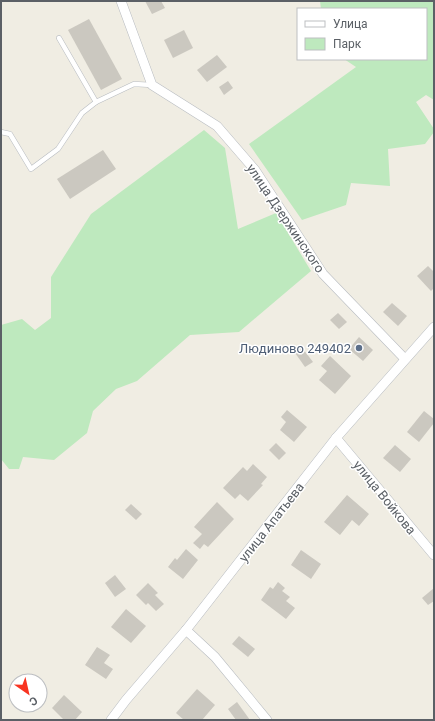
<svg xmlns="http://www.w3.org/2000/svg" width="435" height="721" font-family="Roboto,sans-serif">
<style>
.green{fill:#bee9be}
.building{fill:#cbc8c0}
.lines{fill:none;stroke-linecap:round;stroke-linejoin:round}
.service-casing{stroke:#b8bcc1;stroke-width:5.5}
.minor-casing{stroke:#b8bcc1;stroke-width:10}
.service{stroke:#fff;stroke-width:4.5}
.minor{stroke:#fff;stroke-width:9}
.service-dot{fill:#5c6f8a;stroke:#fff;stroke-width:1.5}
.labels{text-anchor:middle;stroke-width:3;stroke-linejoin:round;paint-order:stroke}
.street-label{font-size:13px;fill:#5b6066;stroke:#fff}
.service-label{font-size:13px;fill:#4e5e75;stroke:#fff;text-anchor:end}
</style>
<rect width="100%" height="100%" fill="#f0ede3"/>
<g class="green">
<path d="M320 1H434V100L426 95 416 102 434 129V132L425 144 388 149 390 186 351 183 346 205 302 220 249 144 356 67 344 59H426V9H321Z"/>
<path d="M204 130 225 148 238 229 276 213 311 271 239 332 190 335 137 381 116 389 93 411 87 433 54 460 23 457 19 469H9L1 459V325L22 319 35 330 51 318V277L91 214Z"/>
</g>
<g class="building">
<path d="M145 1H161L165 8 152 14Z"/>
<path d="M89 19 122 79 101 90 68 30Z"/>
<path d="M184 30 193 48 173 58 164 40Z"/>
<path d="M217 55 227 67 207 82 197 70Z"/>
<path d="M228 81 233 88 224 95 219 87Z"/>
<path d="M103 150 116 169 70 199 57 179Z"/>
<path d="M428 266 434 272V288L431 291 417 276Z"/>
<path d="M392 303 407 316 398 326 383 312Z"/>
<path d="M338 313 347 322 339 329 330 320Z"/>
<path d="M359 337 373 350 363 361 349 349Z"/>
<path d="M300 345 313 362 305 367 293 350Z"/>
<path d="M330 356 351 376 335 394 319 380 327 371 321 366Z"/>
<path d="M287 410 307 427 294 442 280 430 286 422 281 417Z"/>
<path d="M424 411 434 419V423L419 442 407 432Z"/>
<path d="M276 443 286 453 279 460 269 450Z"/>
<path d="M395 445 411 459 400 472 383 458Z"/>
<path d="M253 464 267 477 261 484 263 485 248 501 240 494 235 499 223 488 243 467 247 471Z"/>
<path d="M347 495 369 514 359 526 352 520 340 535 324 522Z"/>
<path d="M217 502 234 519 208 547 204 544 200 549 193 543 202 534 194 527Z"/>
<path d="M131 504 142 514 136 520 125 510Z"/>
<path d="M186 549 198 560 183 579 168 567 175 558 177 560Z"/>
<path d="M301 550 321 564 311 579 291 565Z"/>
<path d="M115 575 126 589 115 597 105 583Z"/>
<path d="M278 582 285 588 282 591 290 597 286 601 295 608 286 619 261 600 270 587 273 589Z"/>
<path d="M148 583 158 593 155 595 164 604 156 611 148 603 146 605 136 595Z"/>
<path d="M434 588V601L428 605 422 598Z"/>
<path d="M126 609 146 626 131 643 111 627Z"/>
<path d="M239 636 255 649 248 657 232 644Z"/>
<path d="M97 647 110 655 104 663 113 669 106 679 85 665Z"/>
<path d="M197 689 215 705 202 720H184L176 713Z"/>
<path d="M64 695 82 712 75 720H64L52 708Z"/>
<path d="M237 702 250 720H236L228 709Z"/>
</g>
<g class="lines">
<defs>
<g id="service">
<path d="M59 38 96 102"/>
<path d="M1 132 10 134 31 169 58 149 82 113 96 102 134 84 152 85"/>
</g>
<g id="minor">
<path d="M121 1 152 85 217 126 255 170 323 274 405 359"/>
<path d="M336 438 434 555"/>
<path d="M186 630 215 657 267 720"/>
<path d="M111 720 126 700 186 630 336 438 434 327"/>
</g>
</defs>
<use href="#service" class="service-casing"/>
<use href="#minor" class="minor-casing"/>
<use href="#service" class="service"/>
<use href="#minor" class="minor"/>
</g>
<circle class="service-dot" cx="359" cy="348" r="4"/>
<g class="labels">
<g class="street-label">
<text transform="translate(286 218) rotate(56)" y="5">улица Дзержинского</text>
<text transform="translate(385 497) rotate(51)" y="5">улица Войкова</text>
<text transform="translate(271 522) rotate(-52)" y="5">улица Апатьева</text>
</g>
<g class="service-label">
<text x="351" y="353">Людиново 249402</text>
</g>
</g>
<rect width="435" height="721" fill="none" stroke="#5b6066" stroke-width="4"/>
<rect x="297" y="8" width="130" height="52" fill="#ffffff" stroke="#bdbfc2"/>
<rect x="305" y="21" width="20" height="6" fill="#ffffff" stroke="#bdbfc2"/>
<text x="333" y="28" font-size="12" fill="#5b6066">Улица</text>
<rect x="305" y="38" width="20" height="12" fill="#bee9be" stroke="#bdbfc2"/>
<text x="333" y="48" font-size="12" fill="#5b6066">Парк</text>
<g transform="translate(28 693) rotate(146)"><circle r="19" fill="#ffffff" stroke="#bdbfc2"/>
<path d="M0-3L7 15L0 10L-7 15Z" fill="#f83421"/>
<text y="-6" font-size="11" font-weight="bold" text-anchor="middle" fill="#5b6066">С</text>
</g>
</svg>
